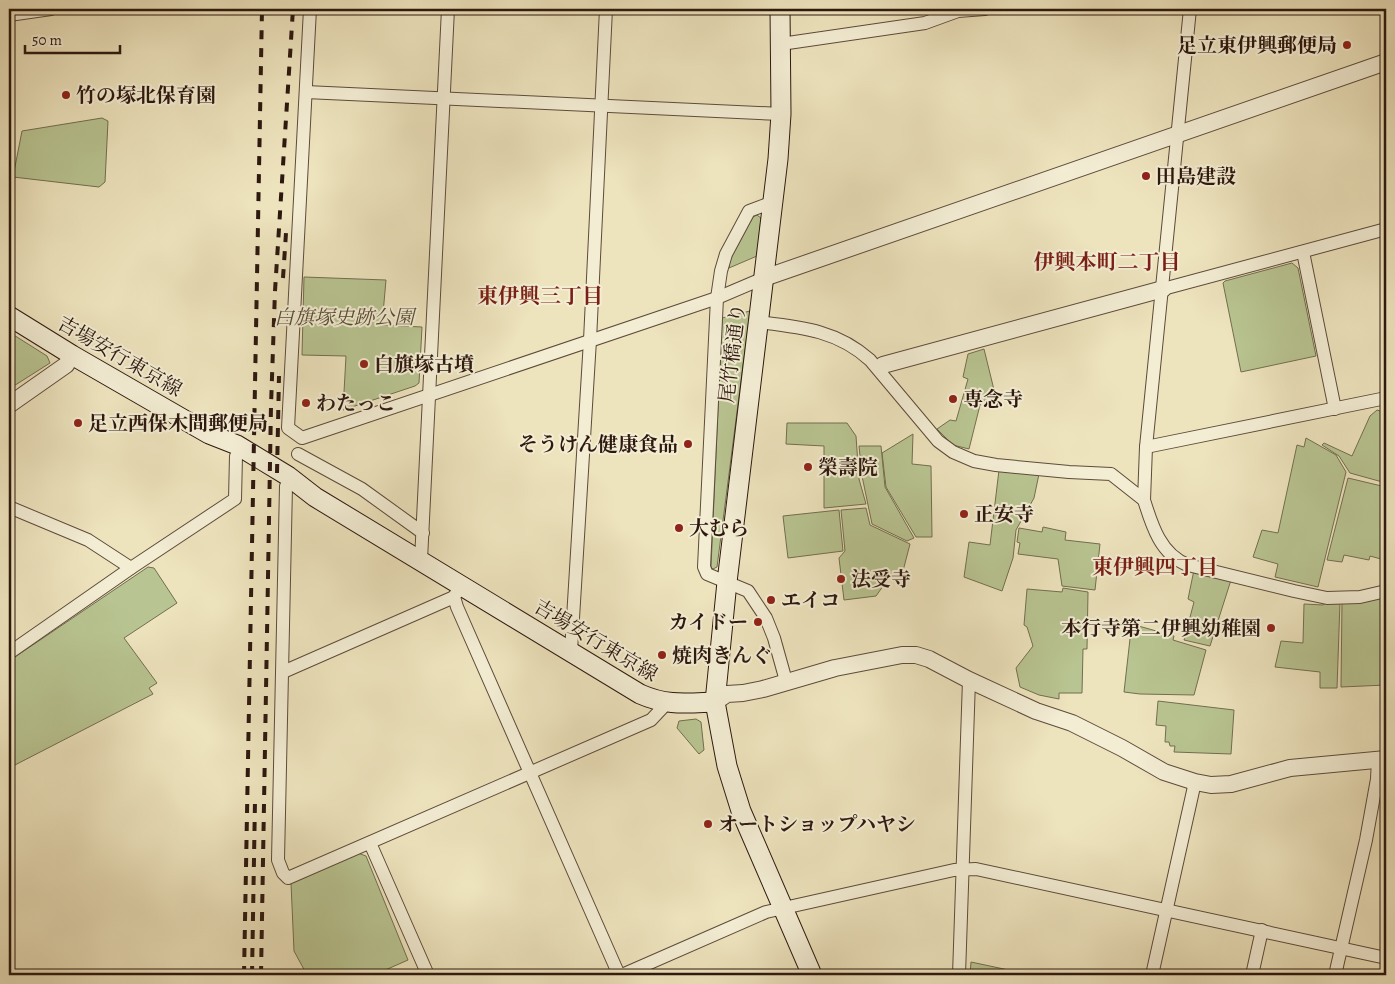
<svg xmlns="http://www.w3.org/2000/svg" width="1395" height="984" font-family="Alegreya,'Noto Serif JP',serif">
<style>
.green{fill:#b8c491;stroke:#726e50}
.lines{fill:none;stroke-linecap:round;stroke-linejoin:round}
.minor-casing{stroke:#5d4b3a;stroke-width:14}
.tertiary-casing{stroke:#5d4b3a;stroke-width:18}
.secondary-casing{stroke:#2d180f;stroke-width:21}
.minor{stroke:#f3edd4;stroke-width:12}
.tertiary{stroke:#f3edd4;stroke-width:16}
.secondary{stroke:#f3edd4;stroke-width:19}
.rail{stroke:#2d180f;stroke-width:4;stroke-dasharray:9 9;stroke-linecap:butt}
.poi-dot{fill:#8f2418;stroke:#f3edd4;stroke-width:2}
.labels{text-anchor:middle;stroke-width:4;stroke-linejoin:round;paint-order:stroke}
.poi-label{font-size:20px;font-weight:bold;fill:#2d180f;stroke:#f3edd4;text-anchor:start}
.park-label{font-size:20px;font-style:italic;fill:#574c36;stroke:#f3edd4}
.street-label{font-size:20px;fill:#2d180f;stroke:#f3edd4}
.neighbourhood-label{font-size:21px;font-weight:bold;fill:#7a1f14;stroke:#f3edd4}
</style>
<rect width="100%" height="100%" fill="#ede3bd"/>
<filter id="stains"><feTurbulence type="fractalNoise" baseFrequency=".004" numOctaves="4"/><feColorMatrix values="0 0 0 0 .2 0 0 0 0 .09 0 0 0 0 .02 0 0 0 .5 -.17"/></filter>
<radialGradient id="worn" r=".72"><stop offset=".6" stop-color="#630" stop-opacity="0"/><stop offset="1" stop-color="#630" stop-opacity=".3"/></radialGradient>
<g class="green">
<path d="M102 118 108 121 105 182 99 187 13 177 22 131Z"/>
<path d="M757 215 761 218 757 256 729 268 730 260 753 217Z"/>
<path d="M1292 263 1298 268 1316 356 1241 372 1223 283 1225 281Z"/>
<path d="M304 277 386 280 382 325 422 327 419 383 415 386 343 410 346 356 302 355Z"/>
<path d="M750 311 717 567 713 569 711 567 722 318Z"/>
<path d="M9 332 47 356 50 363 9 389Z"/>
<path d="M984 349 996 398 981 401 969 449 953 445 937 429 950 420 956 421 968 379 963 377 968 354Z"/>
<path d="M1377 410 1386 413V483L1350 473 1339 456 1322 445 1324 443 1352 456 1370 416Z"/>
<path d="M787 423H847L856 436 859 479 866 504 824 508V446L786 444Z"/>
<path d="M913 434 912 464 931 466 932 537H916L886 487 882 453Z"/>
<path d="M1306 438 1336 455 1346 472 1318 587 1275 577 1278 564 1253 557 1262 530 1278 533 1297 445 1304 447Z"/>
<path d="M859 446H881L885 487 914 538 907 541 872 524 862 476Z"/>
<path d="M999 470 1039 474 1034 498 1016 530 1013 558 1002 591 964 577 969 542 990 545Z"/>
<path d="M1348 478 1386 487V514L1384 523H1386V537L1381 559 1370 556 1369 560 1344 555 1342 562 1327 560Z"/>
<path d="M866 508 870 525 910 544 903 571 899 579 891 575 876 596 844 600 839 558 845 551 841 510Z"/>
<path d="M839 510 843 551 788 558 783 516Z"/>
<path d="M1043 527 1066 532 1065 540 1100 544 1095 590 1062 586 1058 559 1018 554 1020 543 1017 542 1019 528 1042 532Z"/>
<path d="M148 567 154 568 177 603 124 638 157 683 149 688 153 694 13 766 9 758V661Z"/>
<path d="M1194 570 1231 580 1210 646 1184 640 1194 602 1188 599Z"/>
<path d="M1063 588 1088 592 1087 649H1083L1082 693H1059V699L1039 695 1020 687 1016 668 1033 646 1027 627 1024 625 1027 589 1062 592Z"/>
<path d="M1386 595V685L1341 687 1342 602Z"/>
<path d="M1328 601 1340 602 1337 688H1320V672L1275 667 1281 641 1303 643 1304 604 1323 605Z"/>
<path d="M1135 625 1174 636 1173 640 1206 650 1194 695 1140 694 1124 692 1131 630Z"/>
<path d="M1158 701 1234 710 1231 754 1174 752 1175 746H1170L1169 742H1165L1166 726 1156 725Z"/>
<path d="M696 719 701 722 704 750 699 754 677 728 679 721Z"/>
<path d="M358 853 366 856 408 960 374 975H307L294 951 291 883Z"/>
<path d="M971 962 1032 975H970Z"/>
</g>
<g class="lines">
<defs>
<g id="minor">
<path d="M310 9 288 428 302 438 717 298 764 278"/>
<path d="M1190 9 1146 447 1144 500C1152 526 1161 555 1188 565L1294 591 1327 598 1360 597 1386 591"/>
<path d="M9 15 51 9"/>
<path d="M781 44 925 23 958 11 985 9"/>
<path d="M306 92 781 114"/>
<path d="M773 202 749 211 726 254 721 271 717 298 704 567 707 574 748 591 766 618 774 638 786 681"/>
<path d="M1303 252 1335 409"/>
<path d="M1163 289 1386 229"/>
<path d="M758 322C800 327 837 330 870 360L938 441 953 452 974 461 996 465 1069 472 1111 474 1144 500"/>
<path d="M1146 447 1386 398"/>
<path d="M298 454 362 489 423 533"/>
<path d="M286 486 278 860 283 873 288 878 651 720 667 703"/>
<path d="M9 507 88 540 131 568"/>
<path d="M421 560 448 9"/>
<path d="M461 585 454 597 457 607 619 975"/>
<path d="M571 651 590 340 606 9"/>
<path d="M9 653 131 568 235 499 236 456"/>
<path d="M283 672 454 597"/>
<path d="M370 843 428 975"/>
<path d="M622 975 766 912 954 870 976 869 1386 958"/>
<path d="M959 975 969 680"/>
<path d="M1152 975 1195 782"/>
<path d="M1252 975 1262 930"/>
<path d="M1335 975 1366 840 1377 779 1378 759"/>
</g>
<g id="tertiary">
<path d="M764 278 1386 62"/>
<path d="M883 365 1163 289"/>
<path d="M9 405 66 365 72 355"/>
<path d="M715 702 727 694 743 693 763 689 835 668 902 655H916L929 659 969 680 1036 711 1072 723 1122 748 1164 772 1195 782 1211 785 1231 784 1290 768 1386 759"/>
</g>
<g id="secondary">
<path d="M780 9 781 114 778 159 727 582 715 702 727 766 741 811 812 975"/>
<path d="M9 316 72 355 209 434 237 445 288 476 315 497 640 694C667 706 686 703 715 702"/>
</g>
</defs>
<use href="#minor" class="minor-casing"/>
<use href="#tertiary" class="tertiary-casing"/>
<use href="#secondary" class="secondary-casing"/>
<use href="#minor" class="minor"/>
<use href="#tertiary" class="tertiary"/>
<use href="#secondary" class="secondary"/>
<g class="rail">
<path d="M283 278 286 233"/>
<path d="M277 473 279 376"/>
<path d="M244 975 262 9"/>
<path d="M252 975 255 800"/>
<path d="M261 975 271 406 275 291 293 9"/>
</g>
</g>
<g class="poi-dot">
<circle cx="1347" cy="45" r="5"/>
<circle cx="66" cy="95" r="5"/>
<circle cx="1146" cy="176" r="5"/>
<circle cx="364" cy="364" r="5"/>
<circle cx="953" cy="399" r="5"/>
<circle cx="306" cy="403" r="5"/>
<circle cx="78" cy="423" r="5"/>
<circle cx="688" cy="444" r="5"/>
<circle cx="808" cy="467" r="5"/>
<circle cx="964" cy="514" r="5"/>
<circle cx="679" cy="528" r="5"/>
<circle cx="841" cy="579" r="5"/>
<circle cx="771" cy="600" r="5"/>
<circle cx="758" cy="622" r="5"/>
<circle cx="1271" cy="628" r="5"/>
<circle cx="662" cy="655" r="5"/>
<circle cx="708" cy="824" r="5"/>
</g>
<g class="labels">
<g class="poi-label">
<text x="1337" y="52" text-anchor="end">足立東伊興郵便局</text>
<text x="76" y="102">竹の塚北保育園</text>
<text x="1156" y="183">田島建設</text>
<text x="374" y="371">白旗塚古墳</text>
<text x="963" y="406">専念寺</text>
<text x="316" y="410">わたっこ</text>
<text x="88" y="430">足立西保木間郵便局</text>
<text x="678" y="451" text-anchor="end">そうけん健康食品</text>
<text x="818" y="474">榮壽院</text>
<text x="974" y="521">正安寺</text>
<text x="689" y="535">大むら</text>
<text x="851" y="586">法受寺</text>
<text x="781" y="607">エイコ</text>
<text x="748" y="629" text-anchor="end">カイドー</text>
<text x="1261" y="635" text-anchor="end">本行寺第二伊興幼稚園</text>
<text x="672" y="662">焼肉きんぐ</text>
<text x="718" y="831">オートショップハヤシ</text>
</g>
<g class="park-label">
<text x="344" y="324">白旗塚史跡公園</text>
</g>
<g class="street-label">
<text transform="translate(732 353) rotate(-83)" y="7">尾竹橋通り</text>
<text transform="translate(120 356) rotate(30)" y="7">吉場安行東京線</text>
<text transform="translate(596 640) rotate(31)" y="7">吉場安行東京線</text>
</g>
<g class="neighbourhood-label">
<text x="1107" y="269">伊興本町二丁目</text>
<text x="540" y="303">東伊興三丁目</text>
<text x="1155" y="574">東伊興四丁目</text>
</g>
</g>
<rect width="1395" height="984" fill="none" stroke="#ede3bd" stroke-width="30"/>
<rect x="10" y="10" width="1375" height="964" fill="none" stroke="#2d180f" stroke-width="2.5"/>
<rect x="15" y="15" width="1365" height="954" fill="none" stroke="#2d180f"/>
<path d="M25 45v8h95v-8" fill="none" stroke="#2d180f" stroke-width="2.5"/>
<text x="32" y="45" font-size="15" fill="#2d180f" stroke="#f3edd4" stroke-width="4" paint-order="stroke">50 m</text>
<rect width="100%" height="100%" filter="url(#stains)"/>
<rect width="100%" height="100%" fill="url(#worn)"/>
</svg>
